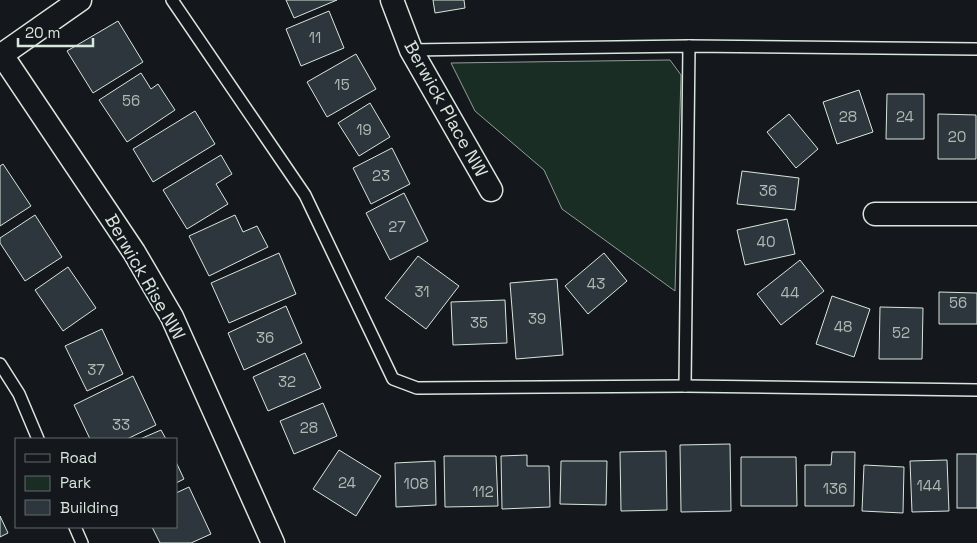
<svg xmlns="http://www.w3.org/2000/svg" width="977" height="543" font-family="'Space Grotesk',sans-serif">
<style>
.green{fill:#1a2d24;stroke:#939e99}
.building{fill:#2c363c;stroke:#d8e6dc}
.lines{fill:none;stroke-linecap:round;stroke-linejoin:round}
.lane-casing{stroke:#d8e6dc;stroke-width:14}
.street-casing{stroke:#d8e6dc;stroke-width:25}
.lane{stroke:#14181c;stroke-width:11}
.street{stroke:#14181c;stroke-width:22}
.labels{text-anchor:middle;stroke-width:4;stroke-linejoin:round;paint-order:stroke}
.number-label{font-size:15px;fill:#adbab4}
.street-label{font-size:18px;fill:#d8e6dc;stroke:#14181c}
</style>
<rect width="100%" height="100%" fill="#14181c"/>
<path class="green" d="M670 60 681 75 675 291 562 209 544 170 475 111 451 63Z"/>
<g class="building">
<path d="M286 0H337L294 18Z"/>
<path d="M433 0H464L465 8 435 13Z"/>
<path d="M329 11 344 48 301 66 286 29Z"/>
<path d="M118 21 143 62 93 93 67 51Z"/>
<path d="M356 54 376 89 327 117 307 82Z"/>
<path d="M141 73 151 89 158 84 175 110 127 142 99 100Z"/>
<path d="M859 90 873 132 837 144 823 102Z"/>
<path d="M887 94H924V139H886Z"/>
<path d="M370 103 390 137 359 156 338 123Z"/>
<path d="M195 111 215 144 153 182 133 149Z"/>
<path d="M789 114 818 149 796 168 767 132Z"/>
<path d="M938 114 976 115V159H938Z"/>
<path d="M392 148 410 184 371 204 353 168Z"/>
<path d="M221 155 232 174 216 184 228 204 187 229 163 190Z"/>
<path d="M3 164 31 206 0 226V166Z"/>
<path d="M742 171 799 178 795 210 737 204Z"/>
<path d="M404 193 428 241 390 260 366 213Z"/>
<path d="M35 215 62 257 25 281 0 243V238Z"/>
<path d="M235 215 243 232 257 226 268 247 209 276 189 236Z"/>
<path d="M787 219 795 254 745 265 737 230Z"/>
<path d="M279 253 296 294 229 323 211 283Z"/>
<path d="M604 253 627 281 588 314 565 286Z"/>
<path d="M418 256 459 286 426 329 385 298Z"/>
<path d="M800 260 824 291 781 325 757 294Z"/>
<path d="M68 267 96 308 63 331 35 290Z"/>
<path d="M557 279 563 355 516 359 510 283Z"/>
<path d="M939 292 977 293V324H939Z"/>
<path d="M832 296 870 309 854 357 816 344Z"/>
<path d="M505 300 507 343 453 345 451 302Z"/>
<path d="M286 306 302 343 244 370 228 333Z"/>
<path d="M880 307 923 308 922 359H879Z"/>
<path d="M102 329 123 374 87 391 65 346Z"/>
<path d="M305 353 321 388 268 411 253 377Z"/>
<path d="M133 376 156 425 127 439H90L74 405Z"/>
<path d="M323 403 337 436 294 454 280 421Z"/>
<path d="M161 430 166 439H140Z"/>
<path d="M730 444 731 511 681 512 680 445Z"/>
<path d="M339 450 381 476 356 516 313 489Z"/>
<path d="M666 451 667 510 621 511 620 452Z"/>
<path d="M832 452H855L854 506H805V465H831Z"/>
<rect x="957" y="454" width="20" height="54"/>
<path d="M527 455V466H549L550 507 502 509 501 456Z"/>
<path d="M444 456H496L498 506 445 507Z"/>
<path d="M741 457H796L797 506H741Z"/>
<path d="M947 460 949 511 912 512 910 461Z"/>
<path d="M435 461 436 505 396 507 395 463Z"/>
<path d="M561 461H607L606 505 560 504Z"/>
<path d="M176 462 184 479 176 483Z"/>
<path d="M864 465 904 467 903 513 862 511Z"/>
<path d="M189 487 211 534 191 543H160L152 527H176V493Z"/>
<path d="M0 516 8 533 0 537Z"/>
</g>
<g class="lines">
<defs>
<g id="lane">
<path d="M172 0 305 195 393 379 417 388 685 386 977 390"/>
<path d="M411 50 689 46 977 49"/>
<path d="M0 364 19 394 38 439"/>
<path d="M685 386 689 46"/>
<path d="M75 527 82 543"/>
</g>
<g id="street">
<path d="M392 0 411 50 491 190"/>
<path d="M2 55 134 252 172 317 273 543"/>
<path d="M0 56 80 0"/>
<path d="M875 214H977"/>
</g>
</defs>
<use href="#lane" class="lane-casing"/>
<use href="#street" class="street-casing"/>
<use href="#lane" class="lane"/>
<use href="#street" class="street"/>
</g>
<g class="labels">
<g class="number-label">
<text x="315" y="43">11</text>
<text x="342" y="90">15</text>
<text x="131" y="106">56</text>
<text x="848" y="122">28</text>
<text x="905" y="122">24</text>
<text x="364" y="135">19</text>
<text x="957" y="142">20</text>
<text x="381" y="181">23</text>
<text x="768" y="196">36</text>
<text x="397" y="232">27</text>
<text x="766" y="247">40</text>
<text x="596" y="289">43</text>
<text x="422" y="297">31</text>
<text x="790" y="298">44</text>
<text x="958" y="308">56</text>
<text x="537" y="324">39</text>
<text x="479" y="328">35</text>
<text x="843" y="332">48</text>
<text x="901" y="338">52</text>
<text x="265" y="343">36</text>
<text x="96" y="375">37</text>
<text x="287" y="387">32</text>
<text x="121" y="430">33</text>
<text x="309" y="433">28</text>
<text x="347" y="488">24</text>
<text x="416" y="489">108</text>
<text x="929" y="491">144</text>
<text x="835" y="494">136</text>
<text x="483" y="497">112</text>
</g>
<g class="street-label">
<text transform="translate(446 109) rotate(61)" y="6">Berwick Place NW</text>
<text transform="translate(145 277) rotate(60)" y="6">Berwick Rise NW</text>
</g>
</g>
<rect x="15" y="438" width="162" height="90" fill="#14181c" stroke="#626a69"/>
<rect x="25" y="454" width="25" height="8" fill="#14181c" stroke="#626a69"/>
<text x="60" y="463" font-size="15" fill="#d8e6dc">Road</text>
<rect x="25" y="476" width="25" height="15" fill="#1a2d24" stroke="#626a69"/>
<text x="60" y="488" font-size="15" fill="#d8e6dc">Park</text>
<rect x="25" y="500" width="25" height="15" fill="#2c363c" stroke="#626a69"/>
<text x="60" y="513" font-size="15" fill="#d8e6dc">Building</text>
<path d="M18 38v8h75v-8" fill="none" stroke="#d8e6dc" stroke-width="2.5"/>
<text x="25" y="38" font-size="15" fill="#d8e6dc" stroke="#14181c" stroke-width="4" paint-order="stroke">20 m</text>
</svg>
